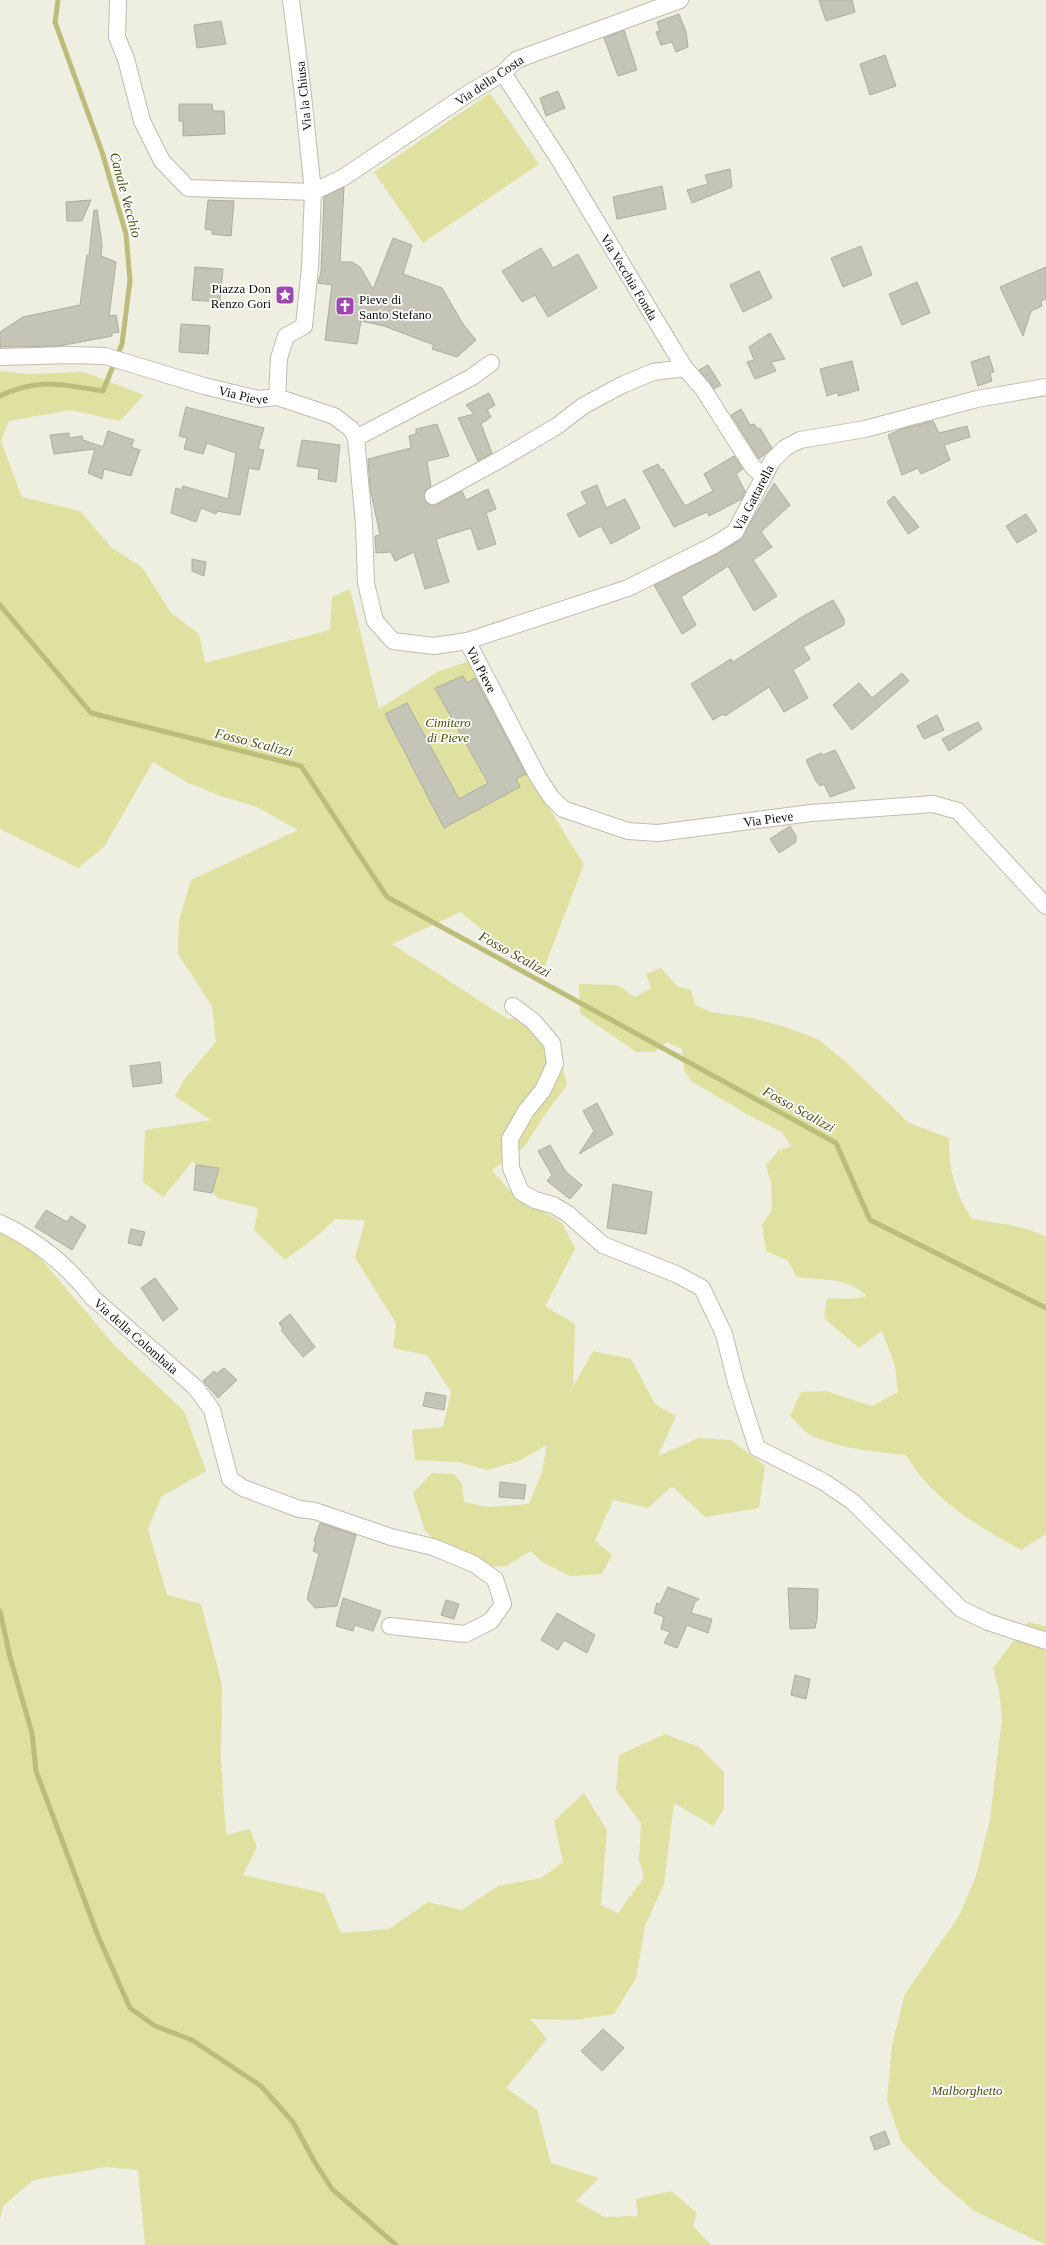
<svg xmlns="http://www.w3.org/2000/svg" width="1046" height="2245" font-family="'Times New Roman',serif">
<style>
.green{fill:#dfe1a1}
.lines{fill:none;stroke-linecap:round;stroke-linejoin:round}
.stream{stroke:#bbbd78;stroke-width:5}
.building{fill:#c4c5b7;stroke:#acad9f}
.street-casing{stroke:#bdbeb0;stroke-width:18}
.street{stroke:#fff;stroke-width:16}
.labels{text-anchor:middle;stroke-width:3.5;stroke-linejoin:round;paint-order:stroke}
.street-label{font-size:13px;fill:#0d0d08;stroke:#fff}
.poi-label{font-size:13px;fill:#0d0d08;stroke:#fff;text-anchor:end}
.park-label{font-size:13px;font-style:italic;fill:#4d4d19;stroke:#fff}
.water-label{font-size:14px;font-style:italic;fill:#4d4e1a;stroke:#fff}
</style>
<rect width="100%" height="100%" fill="#eeefe0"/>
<g class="green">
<path d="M490 93 539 164 423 243 374 172Z"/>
<path d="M0 371 28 374 84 372 144 395 120 421 71 410 9 421 1 441 22 497 80 511 112 548 142 567 171 613 199 634 205 663 330 630 332 597 350 589 379 709 437 672 472 660C507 730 541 799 584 864L541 976 460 912 392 944 508 1019 534 1017 558 1047 567 1085 546 1113 524 1147 492 1170 509 1190 562 1223 575 1249 545 1306 575 1324 573 1387 593 1351 631 1359 655 1404 676 1416 658 1456 699 1438 731 1440 765 1466 759 1508 705 1517 672 1486 648 1508 613 1500 595 1541 612 1555 602 1574 570 1576 542 1562 531 1551 506 1566 464 1568 425 1531 413 1493 432 1473 454 1474 462 1484 464 1502 488 1507 529 1504 542 1472 547 1445 519 1461 487 1470 458 1462 415 1460 412 1430 443 1427 451 1392 427 1355 393 1348 396 1323 355 1258 365 1220 335 1219 318 1235 285 1260 254 1230 258 1208 217 1198 193 1161 163 1197 143 1182 145 1130 211 1120 175 1096 185 1078 216 1042 212 1006 178 954 179 921 191 880 298 830 257 807 221 796 186 782 153 762 104 847 78 868 0 829Z"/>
<path d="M661 968 678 987 691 990 695 1005 711 1012 752 1018 785 1027 818 1039 848 1064 909 1123 949 1138C949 1172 954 1189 971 1218 992 1224 1029 1225 1046 1237V1534L1021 1550C989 1533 948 1508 924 1480 917 1473 912 1463 906 1455 879 1452 831 1448 808 1433 801 1429 796 1421 790 1416L801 1392 826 1391 872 1406 898 1392 895 1366 882 1331 859 1348 824 1318 827 1298 851 1299 867 1296C845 1276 825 1281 797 1277L788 1261 766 1251 762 1225 772 1210 771 1183 766 1165 778 1151 791 1146 782 1132 750 1116 691 1081 684 1070 682 1049 667 1042 654 1052H636C618 1038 598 1027 580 1013L579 984 617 985 635 997 651 988 646 974Z"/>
<path d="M0 1225 37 1254 114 1345 184 1411 206 1471 161 1497 148 1529 167 1595 201 1604 222 1685 221 1760 226 1835 250 1829 257 1847 243 1875 324 1893 341 1933 389 1929 428 1902 462 1910 498 1886 541 1878 563 1862 554 1821 584 1793 607 1830 601 1905 618 1913 644 1877 639 1860 641 1823 616 1790 619 1755 665 1734 699 1747 724 1772V1809L713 1826 674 1803 664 1884 645 1926 636 1978 614 2014 575 2020 530 2019 547 2039 506 2088 537 2110 551 2163 599 2178 576 2201 605 2217 638 2216 636 2199 671 2191 697 2213 693 2226 711 2245H145L138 2170 106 2167 34 2180 3 2206 0 2220Z"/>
<path d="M1028 1622 1046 1626V2245L974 2211 936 2178 901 2141 887 2100 892 2045 905 1994 959 1916 976 1876 990 1819 1002 1718 999 1692 993 1668Z"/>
</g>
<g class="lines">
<g class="stream">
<path d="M0 396C39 377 62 385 103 391L122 344 130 281 126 234 102 152 55 22 58 0"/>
<path d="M0 605 91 713 301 766 387 897 836 1143 870 1220 1046 1308"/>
<path d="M0 1611 10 1657 32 1733 36 1771 98 1936 130 2008 155 2026 192 2040 261 2086 293 2122 314 2161 332 2189 396 2245"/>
</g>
</g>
<g class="building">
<path d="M819 0H852L855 12 826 21Z"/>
<path d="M679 14 686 32 688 47 676 52 672 42 661 45 656 32 660 31 657 22Z"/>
<path d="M221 21 226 44 197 48 194 25Z"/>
<path d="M624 30 637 70 618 76 604 38Z"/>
<path d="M885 55 896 86 870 95 860 64Z"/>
<path d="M558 91 565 108 546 116 540 98Z"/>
<path d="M179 104H212L213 111H224L225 134 183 136V121H179Z"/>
<path d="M730 169 732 187 692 203 687 190 708 184 705 175Z"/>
<path d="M662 186 666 209 617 219 613 197Z"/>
<path d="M344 187 340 262H352L360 267 373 289 393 238 412 245 403 274 442 288 463 324 476 340 457 357 432 349 434 345 384 326 361 321 357 344 325 340 332 285 318 283 321 272 324 197Z"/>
<path d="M91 200 82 221H67L66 202Z"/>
<path d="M208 200 234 201 231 236 212 234V230L205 229Z"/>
<path d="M94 210H97L102 244 101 256 116 262 109 316 116 315 119 332 112 333V336L59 346 0 347V332L23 317 80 305 87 255 89 256Z"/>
<path d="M861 246 872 275 843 287 831 258Z"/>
<path d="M541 248 553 268 578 254 597 288 548 317 535 295 522 302 502 271Z"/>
<path d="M195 267 223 269 220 302 192 300Z"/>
<path d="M1046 267V299L1041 301 1042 306 1031 311 1023 336 1000 287Z"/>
<path d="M759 271 772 298 743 312 730 285Z"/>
<path d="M917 282 930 313 902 325 889 294Z"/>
<path d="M181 324 210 326 208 354 179 352Z"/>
<path d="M770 333 785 359 771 362 776 371 755 379 747 362 754 360 749 347Z"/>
<path d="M989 356 994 372 990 373 992 381 978 386 971 362Z"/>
<path d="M852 361 859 390 838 396V392L827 396 820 369Z"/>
<path d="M708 365 721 385 714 389 699 370Z"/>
<path d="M489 393 495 405 487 410 491 417 481 424 492 453 478 461 458 418 474 414 466 405Z"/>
<path d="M186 407 264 428 258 449 264 450 259 470 249 468 240 515 217 511 216 514 201 508 196 522 171 513 176 488 182 490 183 486 228 499 236 453 207 443 203 454 184 449 187 438 179 436Z"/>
<path d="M741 409 750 425 754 424 758 429 760 428 772 448 759 459 731 415Z"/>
<path d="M933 421 939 433 967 426 970 437 944 445 950 460 936 467 921 474 918 468 902 475 888 435 902 429Z"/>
<path d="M437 424 449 456 427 461 431 486 425 491V500L428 504H437L462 491 466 500 488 489 496 509 486 513 496 544 478 550 471 528 436 539 449 582 425 589 414 552 395 561 391 552 376 553 375 536 380 535 370 488 368 459 411 448 409 436 416 434V429Z"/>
<path d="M108 431 134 440 131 447 140 450 131 476 104 469 102 479 88 473 95 449 54 454 50 435 69 433V438L82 436 83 440 103 447Z"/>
<path d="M302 440 340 445 336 482 318 479 319 469 297 466Z"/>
<path d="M734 456 743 469 736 474 745 491 742 499 709 516 707 512 674 527 643 471 658 464 661 470 663 469 685 506 713 491 704 474Z"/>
<path d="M774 483 790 505 761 532 772 547 753 560 777 596 754 611 728 566 681 597 696 625 682 634 654 585 718 553 740 540Z"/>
<path d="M597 485 606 508 625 499 640 528 611 544 601 526 579 537 567 514 587 504 581 492Z"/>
<path d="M894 496 919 527 908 534 887 502Z"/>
<path d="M1026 514 1037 531 1017 543 1006 526Z"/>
<path d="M192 559 206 562 204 576 192 571Z"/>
<path d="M833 600 844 619V625L803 647 810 659 793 670 808 698 784 712 769 687 725 716 723 714 713 720 691 684 731 659 733 662 802 617Z"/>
<path d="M902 673 909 681 852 730 833 705 859 683 872 698Z"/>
<path d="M463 676 467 683 475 678 526 774 516 779 520 787 444 828 385 714 407 703 459 799 488 783 435 688Z"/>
<path d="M937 715 944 730 924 739 917 726Z"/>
<path d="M978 722 982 729 949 751 942 739Z"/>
<path d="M835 750 855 788 830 797 824 784 820 786 816 781 806 760 821 753 823 755Z"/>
<path d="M790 826 796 836V842L779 853 770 839Z"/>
<path d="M160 1062 162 1083 133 1087 130 1066Z"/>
<path d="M597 1103 613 1134 579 1154 594 1131 583 1111Z"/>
<path d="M550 1145 566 1172 582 1185 570 1199 547 1181 552 1175 538 1151Z"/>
<path d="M196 1165 219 1168 212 1193 194 1190Z"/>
<path d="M613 1184 652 1192 646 1234 607 1228Z"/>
<path d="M46 1210 67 1222 71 1216 86 1226 72 1250 35 1227Z"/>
<path d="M131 1229 145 1232 141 1246 128 1243Z"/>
<path d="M155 1278 178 1309 163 1321 141 1288Z"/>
<path d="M290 1314 315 1347 303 1357 281 1330 283 1329 279 1323Z"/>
<path d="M224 1368 237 1380 218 1398 203 1381 214 1371 216 1374Z"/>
<path d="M426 1392 446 1396 444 1410 423 1406Z"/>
<path d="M500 1482 526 1485 524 1499 499 1497Z"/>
<path d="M320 1523 356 1535 337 1606 315 1608 307 1599 319 1554 313 1551 316 1541H314Z"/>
<path d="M668 1587 699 1599 695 1602 691 1613 712 1619 708 1633 687 1625 677 1648 664 1643 670 1632 661 1629 664 1617 654 1613 657 1603 660 1604Z"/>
<path d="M788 1588 818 1589 817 1619 815 1628 790 1629Z"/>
<path d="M343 1598 381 1611 373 1631 355 1625 353 1631 336 1626Z"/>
<path d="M446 1600 459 1604 454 1619 441 1615Z"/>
<path d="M557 1613 595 1635 587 1653 564 1640 558 1650 541 1640Z"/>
<path d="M795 1675 810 1679 806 1699 791 1695Z"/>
<path d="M603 2029 624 2048 602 2071 581 2051Z"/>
<path d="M885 2131 890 2144 875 2150 870 2137Z"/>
</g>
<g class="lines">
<defs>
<g id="street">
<path d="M118 0 117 37 126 59 142 121 162 161 188 188 313 192 344 177 469 93 503 73 516 60 680 0"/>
<path id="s1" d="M503 73 560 161 673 349 685 368 703 389 752 466 763 476"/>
<path id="s2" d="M0 357 70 355 105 356 204 386 258 399 277 397 334 416 351 429 356 438 364 524 366 583 375 621 393 641 434 646 467 641 538 777 551 797 563 809 628 831 658 833 811 813 933 804 958 811 1046 906"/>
<path d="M277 397 279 358 286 336 304 326 310 267 313 192 303 95 291 0"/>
<path d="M356 438 472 377 491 363"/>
<path d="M433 496 503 458 557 426 583 406 622 385 653 372 685 368"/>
<path id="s3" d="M467 641 628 588 714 545 735 532 772 461 785 448 800 440 865 429 977 399 1046 387"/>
<path d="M513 1006 533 1021 552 1043 555 1064 543 1090 526 1111 510 1139 511 1168 521 1192 535 1200 553 1205 568 1214 603 1245 676 1274 702 1288 724 1334 736 1382 757 1448 824 1482 853 1502 961 1609 988 1622 1046 1641"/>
<path id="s4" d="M0 1223C36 1240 67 1265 92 1297L196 1388 212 1410 230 1479 243 1488 299 1509 315 1511 391 1537 433 1547 474 1564 495 1579 503 1604 491 1621 465 1634 390 1626"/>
</g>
</defs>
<use href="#street" class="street-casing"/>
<use href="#street" class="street"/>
</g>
<defs>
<symbol id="sight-square" viewBox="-11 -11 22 22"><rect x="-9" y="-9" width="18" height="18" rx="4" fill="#9e46b2" stroke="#fff"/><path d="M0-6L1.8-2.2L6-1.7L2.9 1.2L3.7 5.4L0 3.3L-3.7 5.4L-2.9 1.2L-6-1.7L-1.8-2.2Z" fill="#fff"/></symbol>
<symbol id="church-square" viewBox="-11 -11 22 22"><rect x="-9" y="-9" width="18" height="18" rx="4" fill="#9e46b2" stroke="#fff"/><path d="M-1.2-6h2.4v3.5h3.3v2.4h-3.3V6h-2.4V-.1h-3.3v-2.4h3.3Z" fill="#fff"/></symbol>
</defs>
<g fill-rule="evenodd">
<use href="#sight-square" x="274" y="284" width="22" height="22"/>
<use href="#church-square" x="334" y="295" width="22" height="22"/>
</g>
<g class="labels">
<g class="street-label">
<text transform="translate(489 80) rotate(-34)" y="5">Via della Costa</text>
<text transform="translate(303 96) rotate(-96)" y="5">Via la Chiusa</text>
<text dy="5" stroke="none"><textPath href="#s1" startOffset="240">Via Vecchia Fonda</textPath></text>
<text dy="5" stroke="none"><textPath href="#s2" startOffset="249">Via Pieve</textPath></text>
<text dy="5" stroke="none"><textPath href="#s3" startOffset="329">Via Gattarella</textPath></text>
<text dy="5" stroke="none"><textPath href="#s2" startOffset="693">Via Pieve</textPath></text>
<text dy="5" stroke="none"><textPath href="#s2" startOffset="1065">Via Pieve</textPath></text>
<text dy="5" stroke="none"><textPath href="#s4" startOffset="178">Via della Colombaia</textPath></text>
</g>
<g class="poi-label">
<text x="271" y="293">Piazza Don<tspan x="271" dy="15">Renzo Gori</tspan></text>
<text x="359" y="304" text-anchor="start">Pieve di<tspan x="359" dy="15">Santo Stefano</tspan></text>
</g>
<g class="park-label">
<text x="448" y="727">Cimitero<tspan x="448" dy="15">di Pieve</tspan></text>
<text x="967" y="2095">Malborghetto</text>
</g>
<g class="water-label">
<text transform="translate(126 195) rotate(75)" y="5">Canale Vecchio</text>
<text transform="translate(254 742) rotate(14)" y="5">Fosso Scalizzi</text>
<text transform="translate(515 954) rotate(29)" y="5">Fosso Scalizzi</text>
<text transform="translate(799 1109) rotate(29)" y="5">Fosso Scalizzi</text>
</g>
</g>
</svg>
